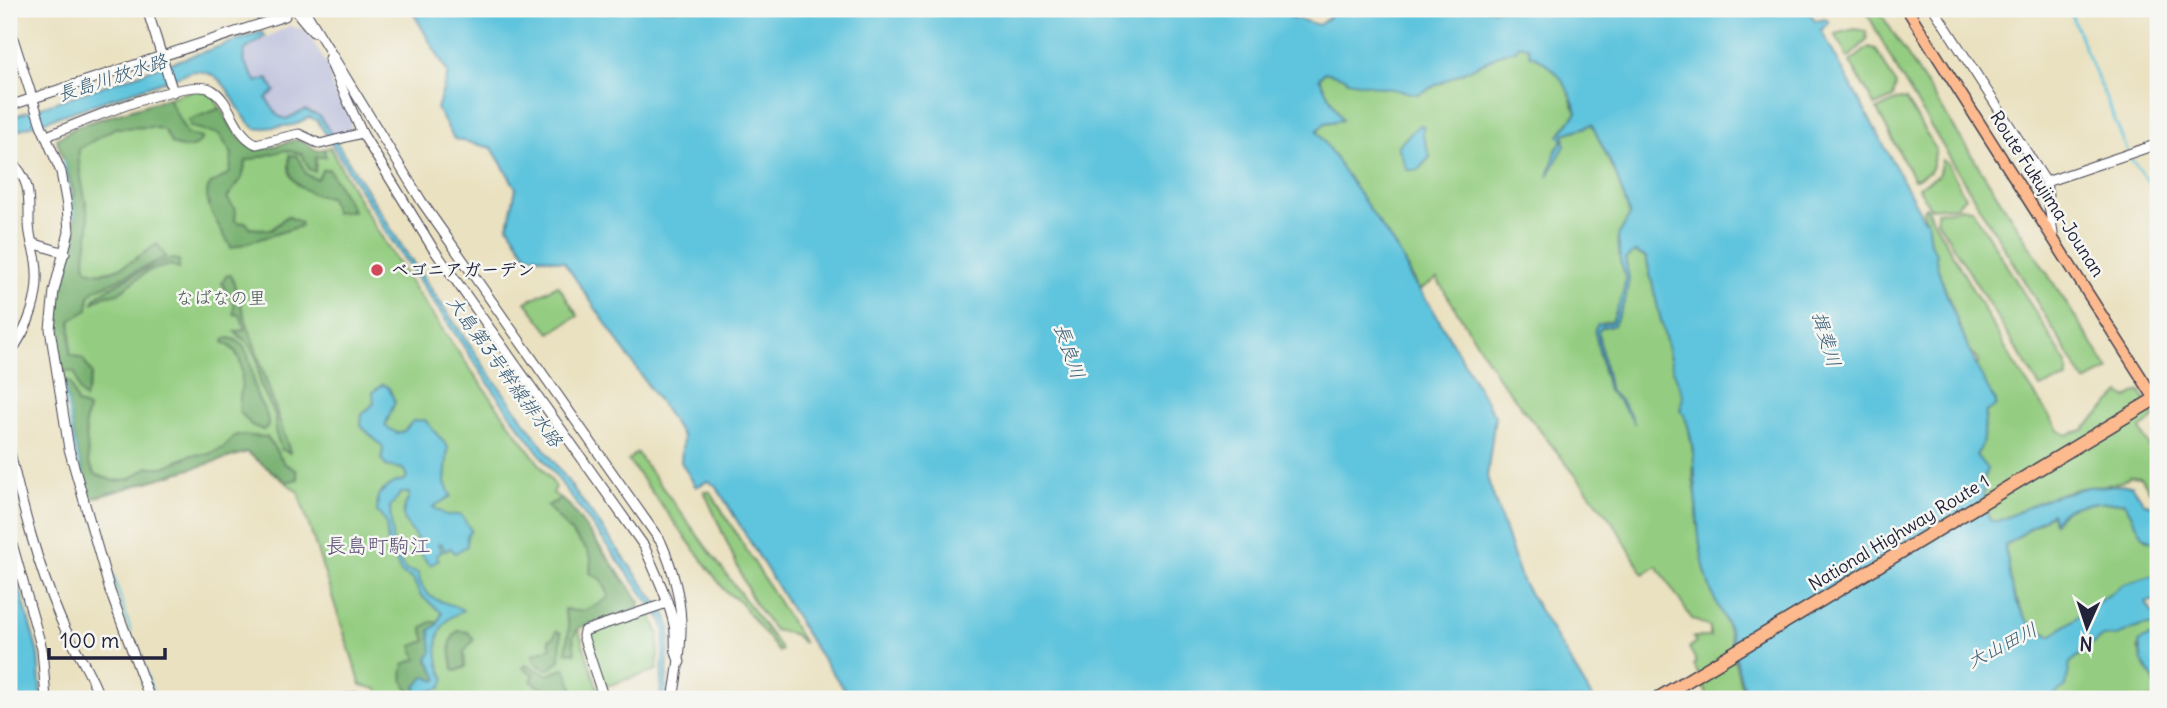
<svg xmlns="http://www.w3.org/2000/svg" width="2167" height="708" font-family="Delius,'Klee One',sans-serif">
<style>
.industrial{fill:#bfc2dd}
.green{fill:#94cd81;stroke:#5b785e;stroke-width:2;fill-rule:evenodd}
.forest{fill:#77b06f;stroke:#4c6955;stroke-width:2}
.water{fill:#5fc4dd;stroke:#40738c;stroke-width:2}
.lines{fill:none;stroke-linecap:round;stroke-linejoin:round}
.stream{stroke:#5fc4dd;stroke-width:2.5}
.minor-casing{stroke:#403f4f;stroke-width:11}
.major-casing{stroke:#403f4f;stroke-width:13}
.highway-casing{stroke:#403f4f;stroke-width:15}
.minor{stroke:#fff;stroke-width:9}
.major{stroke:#fcba8e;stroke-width:10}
.highway{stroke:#fcba8e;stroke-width:12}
.poi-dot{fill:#d1495b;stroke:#f6f6f2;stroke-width:2.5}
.labels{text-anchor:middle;stroke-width:5;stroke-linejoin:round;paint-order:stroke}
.street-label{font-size:18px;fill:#22223b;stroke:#f6f6f2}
.poi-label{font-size:18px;font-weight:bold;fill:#22223b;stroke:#f6f6f2;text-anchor:start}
.park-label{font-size:18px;fill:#445550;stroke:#f6f6f2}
.water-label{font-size:19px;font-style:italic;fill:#375b74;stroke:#f6f6f2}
.quarter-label{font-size:21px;fill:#5b5075;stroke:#f6f6f2}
</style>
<rect width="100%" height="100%" fill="#f6f6f2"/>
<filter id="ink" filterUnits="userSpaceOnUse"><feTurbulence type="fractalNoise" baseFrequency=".0143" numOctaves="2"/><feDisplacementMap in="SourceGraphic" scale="14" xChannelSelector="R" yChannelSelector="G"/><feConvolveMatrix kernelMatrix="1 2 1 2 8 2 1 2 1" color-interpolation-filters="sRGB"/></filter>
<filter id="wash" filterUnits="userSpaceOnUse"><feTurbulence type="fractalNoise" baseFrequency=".00686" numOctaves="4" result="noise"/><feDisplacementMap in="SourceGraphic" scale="28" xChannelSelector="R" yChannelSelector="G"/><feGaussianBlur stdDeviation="1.57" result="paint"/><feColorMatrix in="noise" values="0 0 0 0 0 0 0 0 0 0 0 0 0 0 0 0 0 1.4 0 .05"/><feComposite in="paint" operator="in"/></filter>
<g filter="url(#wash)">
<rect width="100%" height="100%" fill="#eae1c0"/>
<path class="industrial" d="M289 26 306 30 330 70 332 87 352 121 349 132 334 138 313 111 305 110 286 119 278 116 266 98 275 90 267 78 256 82 243 60 249 46Z"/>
<g class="green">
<path d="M1865 9H1878L2109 370 2085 382 1900 75Z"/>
<path d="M1855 29 1866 31 1867 40 1848 58 1835 34Z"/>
<path d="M1519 45 1529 47 1534 56C1552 57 1571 88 1572 104L1577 112 1561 132 1563 140 1556 150 1553 167 1565 140 1564 134 1592 125 1615 172 1630 215 1618 236 1620 261 1626 277 1622 298 1612 322 1603 323 1595 332 1603 372 1607 379 1598 332 1602 327 1614 325 1625 300 1629 278 1625 259 1635 252 1646 257 1672 367 1683 395 1694 459 1693 479 1699 511 1697 523 1709 579 1729 631 1740 683 1748 699H1709L1694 665 1697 662 1689 648 1696 642 1693 637H1710V627L1692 619 1657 566 1643 574 1615 525 1500 380 1437 279 1419 290 1402 257 1317 132 1325 123 1342 120 1319 78 1325 72 1418 94ZM1419 125 1423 126 1422 133 1430 157 1418 170H1407L1400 144 1408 140Z"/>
<path d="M1869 47 1876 49 1896 85 1893 98 1875 106 1850 62Z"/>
<path d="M194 90 212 93C224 114 238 154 268 148 279 146 289 140 301 140L317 151 330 147C393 268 476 377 556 487L553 493 569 505 640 602 638 608 578 628 601 699H381L377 689 361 685 298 492 247 452 90 499 75 445 57 337 59 299 76 240 73 191 57 139 78 126Z"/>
<path d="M1900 99 1906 100 1936 150 1930 172 1914 180 1877 110Z"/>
<path d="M1942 160 1948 164 1965 197 1957 206 1930 208 1918 187 1938 176Z"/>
<path d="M1926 207 2015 365 2059 431 2067 435 2083 430 2120 393 2127 398 2140 391 2155 418 2140 429 2158 463V498H2155L2140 477 2130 476C2119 486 2103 485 2088 487 2056 491 2028 509 1999 521H1991C1979 505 1988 476 1976 455L1982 446 1986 412 1995 406 1977 367 1978 361 1967 346 1934 260 1923 209Z"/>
<path d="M1962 208 1972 209 2067 364V379L2040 387 1937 220V212Z"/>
<path d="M558 285 578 316 550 333 526 302Z"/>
<path d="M637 453 782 650 779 652 739 601 726 592 628 460Z"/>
<path d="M704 491 710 492 716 501 804 643 793 634 774 630 753 601Z"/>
<path d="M2124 502 2147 540 2158 539V574L2124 585 2051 636 2029 624 2020 608 2012 589 2005 546 2053 513 2054 524C2062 499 2102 503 2124 502Z"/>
<path d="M651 613 659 636 657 670 603 687 588 639 591 633Z"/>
<path d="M2144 625 2158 626V637H2148L2138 647C2143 667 2158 679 2158 699H2053L2070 663 2078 654 2101 637Z"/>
</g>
<g class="forest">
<path d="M168 98 187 134 202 138C196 150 184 149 172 144L164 130 153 127 115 128 79 149C77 175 88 200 89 226 89 241 82 256 87 270 113 280 137 257 157 244L166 257 95 290 89 296 88 310 71 320 70 354 83 359 92 374 85 399 79 391 75 373 62 369 57 337 59 299 76 240 73 191 57 139 78 126Z"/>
<path d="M221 108C232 127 242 153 268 148 280 146 289 140 301 140L317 151 324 149 326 157H316L315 172 309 169 302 154 285 150 246 161 242 178 227 198 236 211 235 220 239 223 246 222 250 228 271 230 287 216 300 222 301 226 231 248C226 235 195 197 212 183 218 179 225 178 230 172L232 154 219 134 191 127 188 120Z"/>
<path d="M289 155 297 156C305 167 301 176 318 179L322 170 329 169 353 211 335 213 330 197C315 197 289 186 289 166 289 163 290 159 289 155Z"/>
<path d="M172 259 179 260V269L171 265 148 271 118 293 104 296 93 303C94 291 157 263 172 259Z"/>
<path d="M231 275 290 452V453L281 449 275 431V415L260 384 257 359 247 342 235 332 245 329 240 315 234 314V304L222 283 226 276Z"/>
<path d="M226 338C254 338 250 377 257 396 261 407 269 413 268 426L263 430 251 425 239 411C240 385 251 356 223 342Z"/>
<path d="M64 380 70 383 77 403 88 408 85 424 89 463 95 474 114 481 130 479 148 467H164L191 455 209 454 223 448 236 435 267 437 285 464 296 470 298 479 286 482 247 452 90 499 75 445Z"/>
<path d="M560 499 569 505 640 602 638 608 578 628 573 638 575 653 566 652 569 627 564 609C569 609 572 611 576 611 585 612 605 602 609 596L602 580 590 573 591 558 587 550 547 506Z"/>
<path d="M431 622H439L430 633 432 652 428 660 438 678 435 681 425 676 416 687 417 694 413 695C403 684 400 678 404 664L417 659 412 646 426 641 422 628Z"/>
<path d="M458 631 468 632 474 639 464 652 465 667 456 671 453 669C452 654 445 643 458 631Z"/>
<path d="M556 631 561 633 560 660 550 669C543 670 532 662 533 654L551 648 549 639 554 637Z"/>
<path d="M526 665 548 675 565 668 577 699H546V691L531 681 534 675 523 668Z"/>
</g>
<g class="water">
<path d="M411 9H1292L1291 17 1319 25 1329 17 1330 9H1807L1815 20 1825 18 1829 22 1821 30 1924 219 1927 218 1930 243 1936 253C1931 265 1984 390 1996 401V406L1986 412 1982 446 1976 455 1987 469C1982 481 1983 511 1991 521H1999L2047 498 2087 487 2132 485 2144 503 2158 508V539L2152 541 2143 536 2124 502C2102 503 2062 500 2054 524L2052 513 2005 546C2005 554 2009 560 2009 568 2011 594 2022 628 2051 636L2124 584 2158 574V599L2146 603 2153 614 2158 613V626L2144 625 2117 636 2101 637 2070 663 2066 686 2053 695V699H1748C1738 677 1736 655 1730 632 1726 620 1719 609 1714 598 1705 577 1699 547 1698 525 1695 496 1697 434 1681 410L1683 395 1672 367 1646 257 1635 252 1625 259 1629 278 1625 300 1614 325 1602 327 1598 332 1610 392 1622 402 1635 424 1619 401 1608 391 1595 332 1597 325 1612 322 1622 297 1626 277 1620 261 1618 236 1630 215 1615 172 1592 125 1564 134 1565 145 1548 176 1556 151 1563 140 1559 136 1577 112C1568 86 1557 66 1530 54L1528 47 1519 45 1516 50 1505 52 1418 94 1347 81V78L1325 72 1319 78 1342 120 1325 123 1317 131 1402 257 1411 279 1431 306 1495 416 1487 477 1522 581 1593 699H851L811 642 716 486 708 481 696 487 681 462 683 437 564 262 526 254 508 226 516 188 492 148 454 139 437 109 448 73Z"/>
<path d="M262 32 265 36 245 50 243 60 257 82 267 78 275 91 266 98 278 116 286 119 305 110 320 116 405 251 484 366 667 617 670 630 665 699H660L665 632 662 620 500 400 388 235 317 120 309 117 294 125 256 129C230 110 233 71 193 71L9 133V118Z"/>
<path d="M1419 125 1424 127 1422 133 1430 157 1418 170H1407L1398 146Z"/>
<path d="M383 384 389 388 395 402 385 426 397 433 404 431 413 421 425 420 448 447 445 482 451 496 433 507 446 515H461L471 530 467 536V546L455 553 451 548 445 551 441 543 438 544 442 552 436 555 439 560 430 565C420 555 421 552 417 540 413 529 400 523 404 509 405 501 410 501 409 493H401L390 507 393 549 405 570 418 573C424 605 444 599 463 610 459 613 454 615 450 618 432 632 436 663 445 679L441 688 417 694 416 687 425 676 435 681 438 679 428 658 432 652 430 630 437 625 442 613 420 595 413 579 401 573 388 544 386 522 377 512 378 495 393 483 405 480 407 476 403 469 386 466 382 459 383 447 361 426 362 415 374 403 373 392Z"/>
<path d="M9 548 38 654 41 699H17L9 652Z"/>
<path d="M2148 637H2158V687L2142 661 2139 642Z"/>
</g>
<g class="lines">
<g class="stream">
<path d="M253 9 259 17"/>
<path d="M2069 9 2128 152"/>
<path d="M2131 159 2158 193"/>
<path d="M63 161 75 217"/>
<path d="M60 365 57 337 58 299 75 234"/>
<path d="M63 380 74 445 89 499"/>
<path d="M93 511 131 632"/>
<path d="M135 641 155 699"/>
</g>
</g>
</g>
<g filter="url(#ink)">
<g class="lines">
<defs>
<g id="minor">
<path d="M147 9 173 92"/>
<path d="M294 9 313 32"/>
<path d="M304 9 422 202 661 542C687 601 684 637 673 699"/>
<path d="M1934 9 2046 182 2053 234"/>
<path d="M9 26 41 125 61 172 67 206 69 232 54 291 50 329 69 449 110 591 150 699"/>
<path d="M329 59 362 133 432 247 644 546C655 572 668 598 674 625 677 639 672 649 680 662"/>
<path d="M9 106 285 16 281 9"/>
<path d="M47 136C74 125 190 75 212 90 232 102 233 133 256 144L299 134 320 144 362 133"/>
<path d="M9 159C31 180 29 195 29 223 29 236 34 249 36 261 41 295 29 328 9 354"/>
<path d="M2046 182 2158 144"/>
<path d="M32 243 65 253"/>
<path d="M9 448C22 505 37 564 60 618 72 646 90 669 100 699"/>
<path d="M9 533 42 649 46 699"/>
<path d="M342 699 357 696 371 699"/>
<path d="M604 699 583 636 584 631 667 603"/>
</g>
<path id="major" d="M1907 9 2155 399"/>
<path id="highway" d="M1657 699 2158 397"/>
</defs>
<use href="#minor" class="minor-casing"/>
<use href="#major" class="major-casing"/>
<use href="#highway" class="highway-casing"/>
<use href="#minor" class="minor"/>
<use href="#major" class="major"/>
<use href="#highway" class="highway"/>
</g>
</g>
<circle class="poi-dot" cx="377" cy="270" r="7"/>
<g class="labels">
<g class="street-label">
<text transform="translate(2047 194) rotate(57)" y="6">Route Fukujima-Jounan</text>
<text transform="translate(1899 533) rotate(-31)" y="6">National Highway Route 1</text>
</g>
<g class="poi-label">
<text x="391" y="276">ベゴニアガーデン</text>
</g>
<g class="park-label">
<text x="221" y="304">なばなの里</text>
</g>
<g class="water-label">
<text transform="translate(112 77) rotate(-18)" y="7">長島川放水路</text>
<text transform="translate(1827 339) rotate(73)" y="7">揖斐川</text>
<text transform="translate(1070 351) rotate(71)" y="7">長良川</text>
<text transform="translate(505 371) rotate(54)" y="7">大島第3号幹線排水路</text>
<text transform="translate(2002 645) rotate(-27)" y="7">大山田川</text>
</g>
<g class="quarter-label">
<text x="378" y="553">長島町駒江</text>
</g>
</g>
<rect width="2167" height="708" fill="none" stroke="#f6f6f2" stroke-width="35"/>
<g transform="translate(2087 627) rotate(183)" stroke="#f6f6f2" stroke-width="5" paint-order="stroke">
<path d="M0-5L12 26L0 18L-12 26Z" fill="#22223b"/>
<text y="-10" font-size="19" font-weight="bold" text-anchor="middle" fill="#22223b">N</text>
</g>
<path d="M49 648v10h116v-10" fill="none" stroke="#22223b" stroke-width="3.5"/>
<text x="60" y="648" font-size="21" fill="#22223b" stroke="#f6f6f2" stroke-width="5" paint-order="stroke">100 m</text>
</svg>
